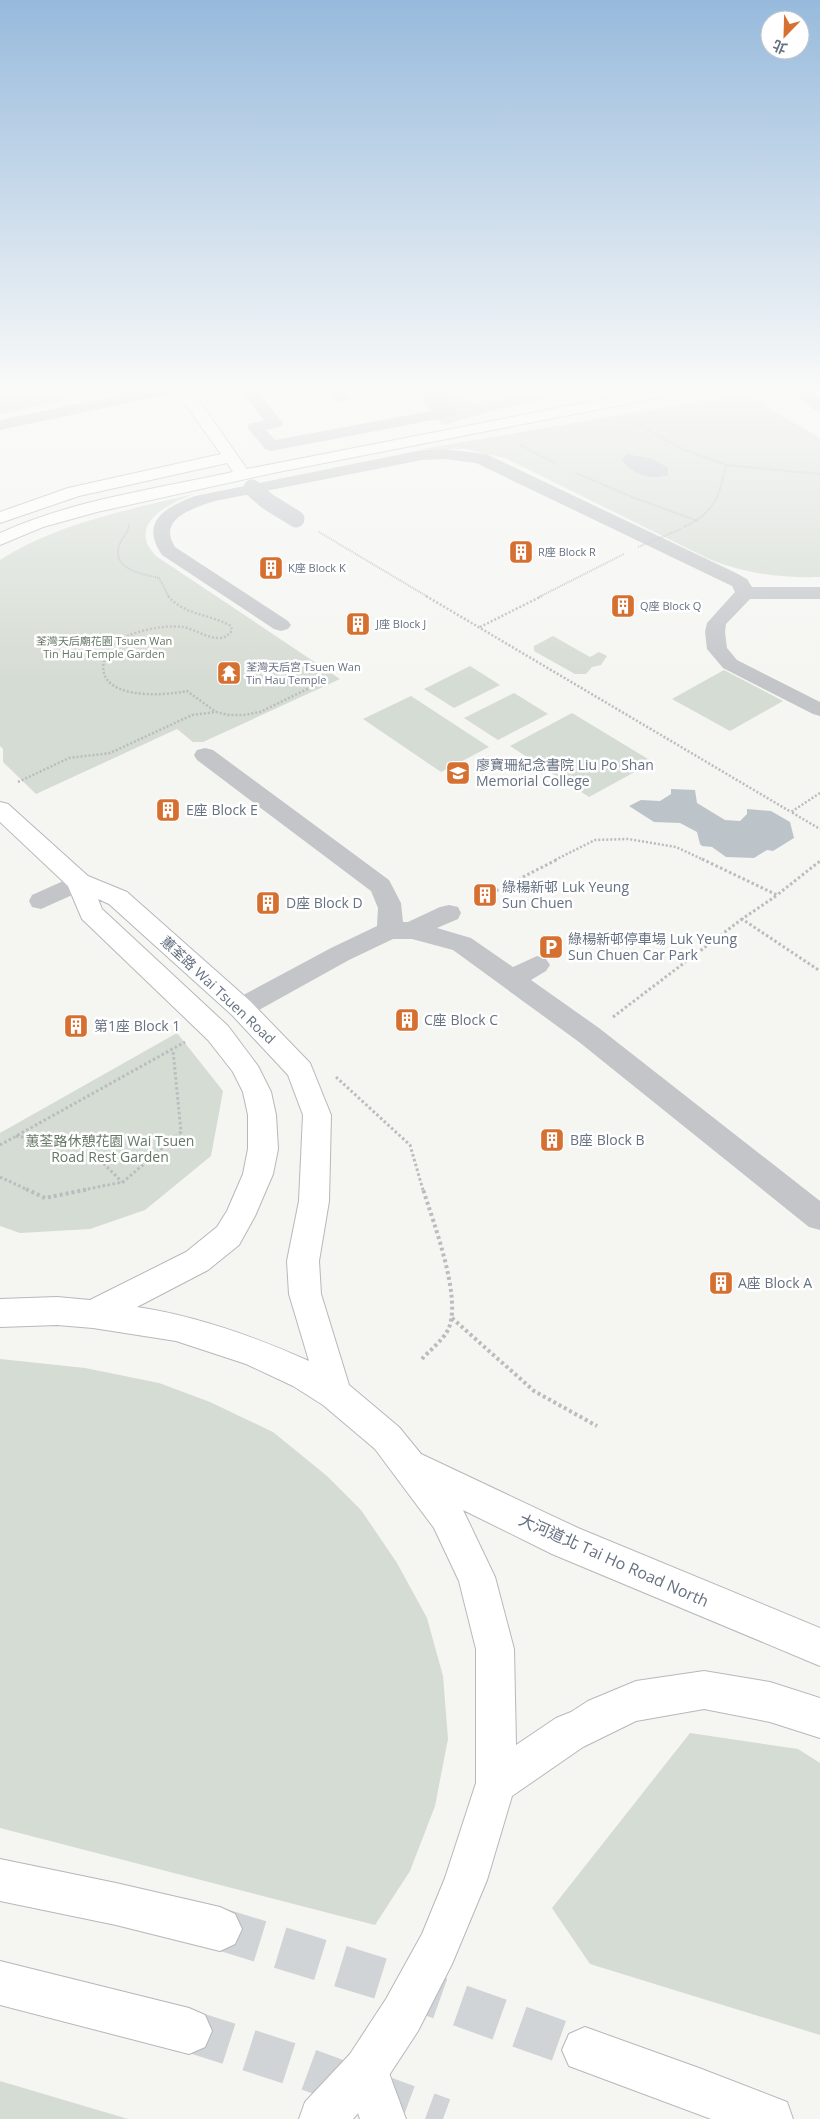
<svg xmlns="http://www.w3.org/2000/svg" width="820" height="2119" font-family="'Open Sans','Noto Sans TC',sans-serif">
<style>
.green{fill:#d5dcd3}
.water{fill:#bdc4c9}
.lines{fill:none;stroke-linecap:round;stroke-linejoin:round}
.highway-tunnel{stroke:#d1d4d6;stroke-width:42;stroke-dasharray:42 21;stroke-linecap:butt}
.major-casing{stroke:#b6b8bc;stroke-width:2}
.highway-casing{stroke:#b5b7bb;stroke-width:2}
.path-far3{stroke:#babcbe;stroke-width:2;stroke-dasharray:1 1;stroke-linecap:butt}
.path-far2{stroke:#babcbe;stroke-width:2.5;stroke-dasharray:2 2;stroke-linecap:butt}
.path-far1{stroke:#babcbe;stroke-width:3;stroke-dasharray:2.5 2.5;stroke-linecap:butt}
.path{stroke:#babcbe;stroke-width:4;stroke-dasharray:3 3;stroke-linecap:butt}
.minor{fill:#c3c5c9;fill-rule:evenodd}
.major{fill:#fff;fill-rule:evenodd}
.highway{fill:#fff;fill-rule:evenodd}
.path-bridge{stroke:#babcbe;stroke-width:2;stroke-dasharray:1 1;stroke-linecap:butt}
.minor-bridge{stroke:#c3c5c9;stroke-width:17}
.labels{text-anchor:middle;stroke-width:5;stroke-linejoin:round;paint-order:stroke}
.far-poi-label{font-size:11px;fill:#667181;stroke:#fff;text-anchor:start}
.far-park-label{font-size:11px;fill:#667865;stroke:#fff}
.poi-label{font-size:14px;fill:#667181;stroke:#fff;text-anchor:start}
.street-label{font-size:14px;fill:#667181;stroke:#fff}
.park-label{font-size:14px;fill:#667865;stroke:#fff}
.near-street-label{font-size:16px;fill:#667181;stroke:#fff}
</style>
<rect width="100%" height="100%" fill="#f5f5f2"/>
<g class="green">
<path d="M0 386H134L0 414Z"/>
<path d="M409 386H451L474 404 578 386H587L593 389 495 410 443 425Z"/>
<path d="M745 394 820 438V577C781 578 746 574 709 559L505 458 466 449H422Z"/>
<path d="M194 494C167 504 126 525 156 556L340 679 203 742H193L177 729 36 794 3 762V749L0 746V560C58 523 128 510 194 494Z"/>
<path d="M553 636 590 657 599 652 607 656 601 665 592 667 586 674H575L534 651V646Z"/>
<path d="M470 666 500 685 454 708 424 689Z"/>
<path d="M724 670 783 701 730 731 672 699Z"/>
<path d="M514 693 548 714 498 740 464 718Z"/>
<path d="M411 696 489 747 441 772 363 719Z"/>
<path d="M572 713 653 762 589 797 510 746Z"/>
<path d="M177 1033 223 1091 211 1156 145 1210 90 1229 20 1233 0 1226V1133Z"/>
<path d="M0 1359 85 1368 159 1383 210 1402 273 1432 327 1476 361 1510 397 1563 427 1618 443 1676 448 1739 435 1806 410 1871 375 1925 0 1828Z"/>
<path d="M690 1733 798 1749 820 1763V2035L590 1964 552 1908Z"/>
<path d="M0 2081 128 2119H0Z"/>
</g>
<g class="water">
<path d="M627 454 653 459 668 468V475C652 481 630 474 622 459Z"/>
<path d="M671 789 695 790 697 803 725 820 740 821 747 814V809L771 811 790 822 794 838 773 851 767 850 754 858 726 857 712 847 702 846 700 844 697 832 680 823 654 822 629 806 641 800 660 801 671 794Z"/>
</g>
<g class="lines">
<g class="highway-tunnel">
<path d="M220 1929 408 1987 585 2050"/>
<path d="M189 2031 304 2068 443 2119"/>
</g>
<defs>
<g id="major">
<path d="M179 386H193L197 398 247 469 670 386H700L697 389 692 391 273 473 97 512 43 527 0 545V533C73 500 155 489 233 472L227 463 79 496 0 523V512L68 488 221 454 181 398Z"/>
<path d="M0 802 8 804 88 876 127 892 250 1001 310 1063 331 1115 329 1201 319 1261 321 1294 349 1385 399 1427 421 1454 578 1528 820 1628V1666L552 1554 463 1510 495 1577 514 1649 516 1745 556 1718 571 1712 588 1701 636 1681 704 1671 770 1682 820 1698V1738L770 1722 704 1709 636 1721 583 1747 512 1796 487 1880 452 1964 418 2031 382 2086 353 2119H299L305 2102 350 2054 386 1999 422 1934 445 1878 476 1783V1649L459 1581 434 1528 375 1449 323 1405 293 1386 246 1364 176 1341 93 1328 57 1325 0 1327V1299L57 1297 90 1300 186 1252 217 1227 227 1211 243 1174 248 1149V1115L243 1092 233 1072 208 1040 82 919 68 886 0 822ZM98 899 109 904 232 1015 288 1075 303 1115 299 1201 287 1261 289 1294 309 1361C253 1336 197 1316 137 1307L208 1270 239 1245 255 1216 273 1174 278 1149 276 1115 271 1092 258 1066 228 1026 102 909Z"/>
</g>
<g id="highway">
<path d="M0 1859 116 1883 220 1907 235 1914 242 1929 235 1944 220 1951 116 1925 0 1901Z"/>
<path d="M0 1961 189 2008 205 2015 212 2031 205 2047 189 2054 0 2005Z"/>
<path d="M585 2027 699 2068 787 2102 793 2119H711L569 2066 562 2050 569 2034Z"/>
<path d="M366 2047 382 2054 406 2119H360L343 2070 350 2054Z"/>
</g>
</defs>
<use href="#major" class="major-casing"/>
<use href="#highway" class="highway-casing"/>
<g class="path-far3">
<path d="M716 391 750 390 770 393"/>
<path d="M634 422 682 449 726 465"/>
<path d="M520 445 557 464"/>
<path d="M576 473 632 497 698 521"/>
<path d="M129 525C128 534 121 538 119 546 112 570 143 574 159 578L169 597"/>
<path d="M684 527C715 512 719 497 726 465L820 474"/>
<path d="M319 532 428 597"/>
<path d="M539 597 624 554"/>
</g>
<g class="path-far2">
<path d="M168 596C184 615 210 614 231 626L232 631C228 635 225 638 219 638 206 638 195 629 183 627 161 624 113 633 105 657 91 701 164 696 187 691L216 712"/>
<path d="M426 596 791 812"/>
<path d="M480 627 542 596"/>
<path d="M18 782 69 758 110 753 192 715 216 712 229 715H244L260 712 326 680"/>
<path d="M820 793 791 812 820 829"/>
<path d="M555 860 595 840 628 839 676 847 704 860"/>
</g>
<g class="path-far1">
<path d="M702 859 777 895 820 861"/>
<path d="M776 896 742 919 820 971"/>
<path d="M473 897 482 898 558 859"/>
<path d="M613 1017 742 919"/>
<path d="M336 1077 410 1145 423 1190"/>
<path d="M16 1136 88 1148 122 1182"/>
<path d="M0 1145 185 1042"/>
<path d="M0 1177 28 1190"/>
<path d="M83 1190 123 1182 181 1132 173 1050"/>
</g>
<g class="path">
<path d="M26 1189 45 1198 89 1189"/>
<path d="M452 1318 534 1391 597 1426"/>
<path d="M422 1359C430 1350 442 1341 448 1330 463 1299 433 1222 423 1189"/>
</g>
<g class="minor">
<path d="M165 386H193L190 389 185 391 0 430V420Z"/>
<path d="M245 386H259V393L283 423 281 426 266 430 275 440 437 410 414 386H430L457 412 455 415 449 417 271 451 265 449 247 427 249 424 264 420 243 394Z"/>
<path d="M322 386H338L350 398 347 401H337Z"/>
<path d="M786 386H802L820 399V412L814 410Z"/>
<path d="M444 449 486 454 734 572 747 579 752 587H820V599H750L726 624 725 632 727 648 737 660 820 702V716L813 714 723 668 707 649 705 632 707 623 735 592 732 586 476 463 444 459 422 460 215 501C193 508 157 519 175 547L288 621 291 625 288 629 281 631 274 629 162 555C139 521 166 507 195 496L422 450Z"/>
<path d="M205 748 213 750 389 880 401 903 403 922H408L440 907 449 905 458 907 461 913 458 919 437 928 471 938 513 967 537 956 546 959 550 965 546 971 531 980 599 1028 820 1201V1230L809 1227 579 1042 453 950 412 939H393L349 960 250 1015 241 1018 232 1015 228 1008 232 1001 331 948 377 926 378 908 371 891 197 760 194 755 197 750Z"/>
<path d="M79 874 88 876 91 882 88 888 41 909 32 907 29 901 32 895Z"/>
</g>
<use href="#major" class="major"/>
<use href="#highway" class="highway"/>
<path class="path-bridge" d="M638 547 681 529"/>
<path class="minor-bridge" d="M252 488 267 501 296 519"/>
</g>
<linearGradient id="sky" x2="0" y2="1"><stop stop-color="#97badc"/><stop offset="0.57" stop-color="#fafaf9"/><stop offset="1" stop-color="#fafaf9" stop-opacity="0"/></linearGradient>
<rect width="820" height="682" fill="url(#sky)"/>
<defs>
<symbol id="building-square" viewBox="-11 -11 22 22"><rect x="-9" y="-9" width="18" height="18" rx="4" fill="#d67031" stroke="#fff"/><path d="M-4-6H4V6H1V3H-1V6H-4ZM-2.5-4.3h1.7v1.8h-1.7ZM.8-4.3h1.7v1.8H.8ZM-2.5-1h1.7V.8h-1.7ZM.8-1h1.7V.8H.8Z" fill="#fff"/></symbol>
<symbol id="temple-square" viewBox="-11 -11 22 22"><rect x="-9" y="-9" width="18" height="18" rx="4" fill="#d67031" stroke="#fff"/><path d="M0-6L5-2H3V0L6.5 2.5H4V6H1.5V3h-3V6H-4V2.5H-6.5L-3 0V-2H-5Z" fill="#fff"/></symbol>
<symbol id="school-square" viewBox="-11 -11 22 22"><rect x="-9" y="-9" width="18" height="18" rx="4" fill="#d67031" stroke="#fff"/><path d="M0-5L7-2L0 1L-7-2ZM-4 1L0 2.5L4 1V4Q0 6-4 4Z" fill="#fff"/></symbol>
<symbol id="parking-square" viewBox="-11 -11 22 22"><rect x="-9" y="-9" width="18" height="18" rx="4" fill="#d67031" stroke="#fff"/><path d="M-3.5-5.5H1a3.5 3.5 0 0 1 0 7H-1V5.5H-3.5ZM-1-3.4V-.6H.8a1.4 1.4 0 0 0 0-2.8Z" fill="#fff"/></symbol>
</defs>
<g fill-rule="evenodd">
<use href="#building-square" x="507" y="538" width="28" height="28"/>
<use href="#building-square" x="257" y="554" width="28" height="28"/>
<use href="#building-square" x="609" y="592" width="28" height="28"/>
<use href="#building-square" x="344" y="610" width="28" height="28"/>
<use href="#temple-square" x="215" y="659" width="28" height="28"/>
<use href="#school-square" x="444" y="759" width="28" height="28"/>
<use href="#building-square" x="154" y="796" width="28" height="28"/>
<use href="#building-square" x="471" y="881" width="28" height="28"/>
<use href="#building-square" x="254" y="889" width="28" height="28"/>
<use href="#parking-square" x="537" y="933" width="28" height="28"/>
<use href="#building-square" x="393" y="1006" width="28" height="28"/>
<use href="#building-square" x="62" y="1012" width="28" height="28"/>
<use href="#building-square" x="538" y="1126" width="28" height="28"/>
<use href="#building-square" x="707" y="1269" width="28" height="28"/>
</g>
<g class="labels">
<g class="far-poi-label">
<text x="538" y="556">R座 Block R</text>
<text x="288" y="572">K座 Block K</text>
<text x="640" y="610">Q座 Block Q</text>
<text x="376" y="628">J座 Block J</text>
<text x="246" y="671">荃灣天后宮 Tsuen Wan<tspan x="246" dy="13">Tin Hau Temple</tspan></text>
</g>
<g class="far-park-label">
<text x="104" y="645">荃灣天后廟花園 Tsuen Wan<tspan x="104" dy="13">Tin Hau Temple Garden</tspan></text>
</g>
<g class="poi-label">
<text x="476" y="770">廖寶珊紀念書院 Liu Po Shan<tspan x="476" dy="16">Memorial College</tspan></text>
<text x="186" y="815">E座 Block E</text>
<text x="502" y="892">綠楊新邨 Luk Yeung<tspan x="502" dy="16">Sun Chuen</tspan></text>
<text x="286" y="908">D座 Block D</text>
<text x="568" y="944">綠楊新邨停車場 Luk Yeung<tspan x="568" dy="16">Sun Chuen Car Park</tspan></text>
<text x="424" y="1025">C座 Block C</text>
<text x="94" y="1031">第1座 Block 1</text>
<text x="570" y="1145">B座 Block B</text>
<text x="738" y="1288">A座 Block A</text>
</g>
<g class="street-label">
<text transform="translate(218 990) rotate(43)" y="5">蕙荃路 Wai Tsuen Road</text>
</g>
<g class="park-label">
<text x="110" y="1146">蕙荃路休憩花園 Wai Tsuen<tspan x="110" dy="16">Road Rest Garden</tspan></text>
</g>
<g class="near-street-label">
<text transform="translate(614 1560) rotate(24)" y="6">大河道北 Tai Ho Road North</text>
</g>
</g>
<g transform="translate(785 35) rotate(203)"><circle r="24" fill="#ffffff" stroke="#c2c6cd"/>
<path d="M0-4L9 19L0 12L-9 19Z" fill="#d67031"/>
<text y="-8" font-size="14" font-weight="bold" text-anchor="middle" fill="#667181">北</text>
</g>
</svg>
